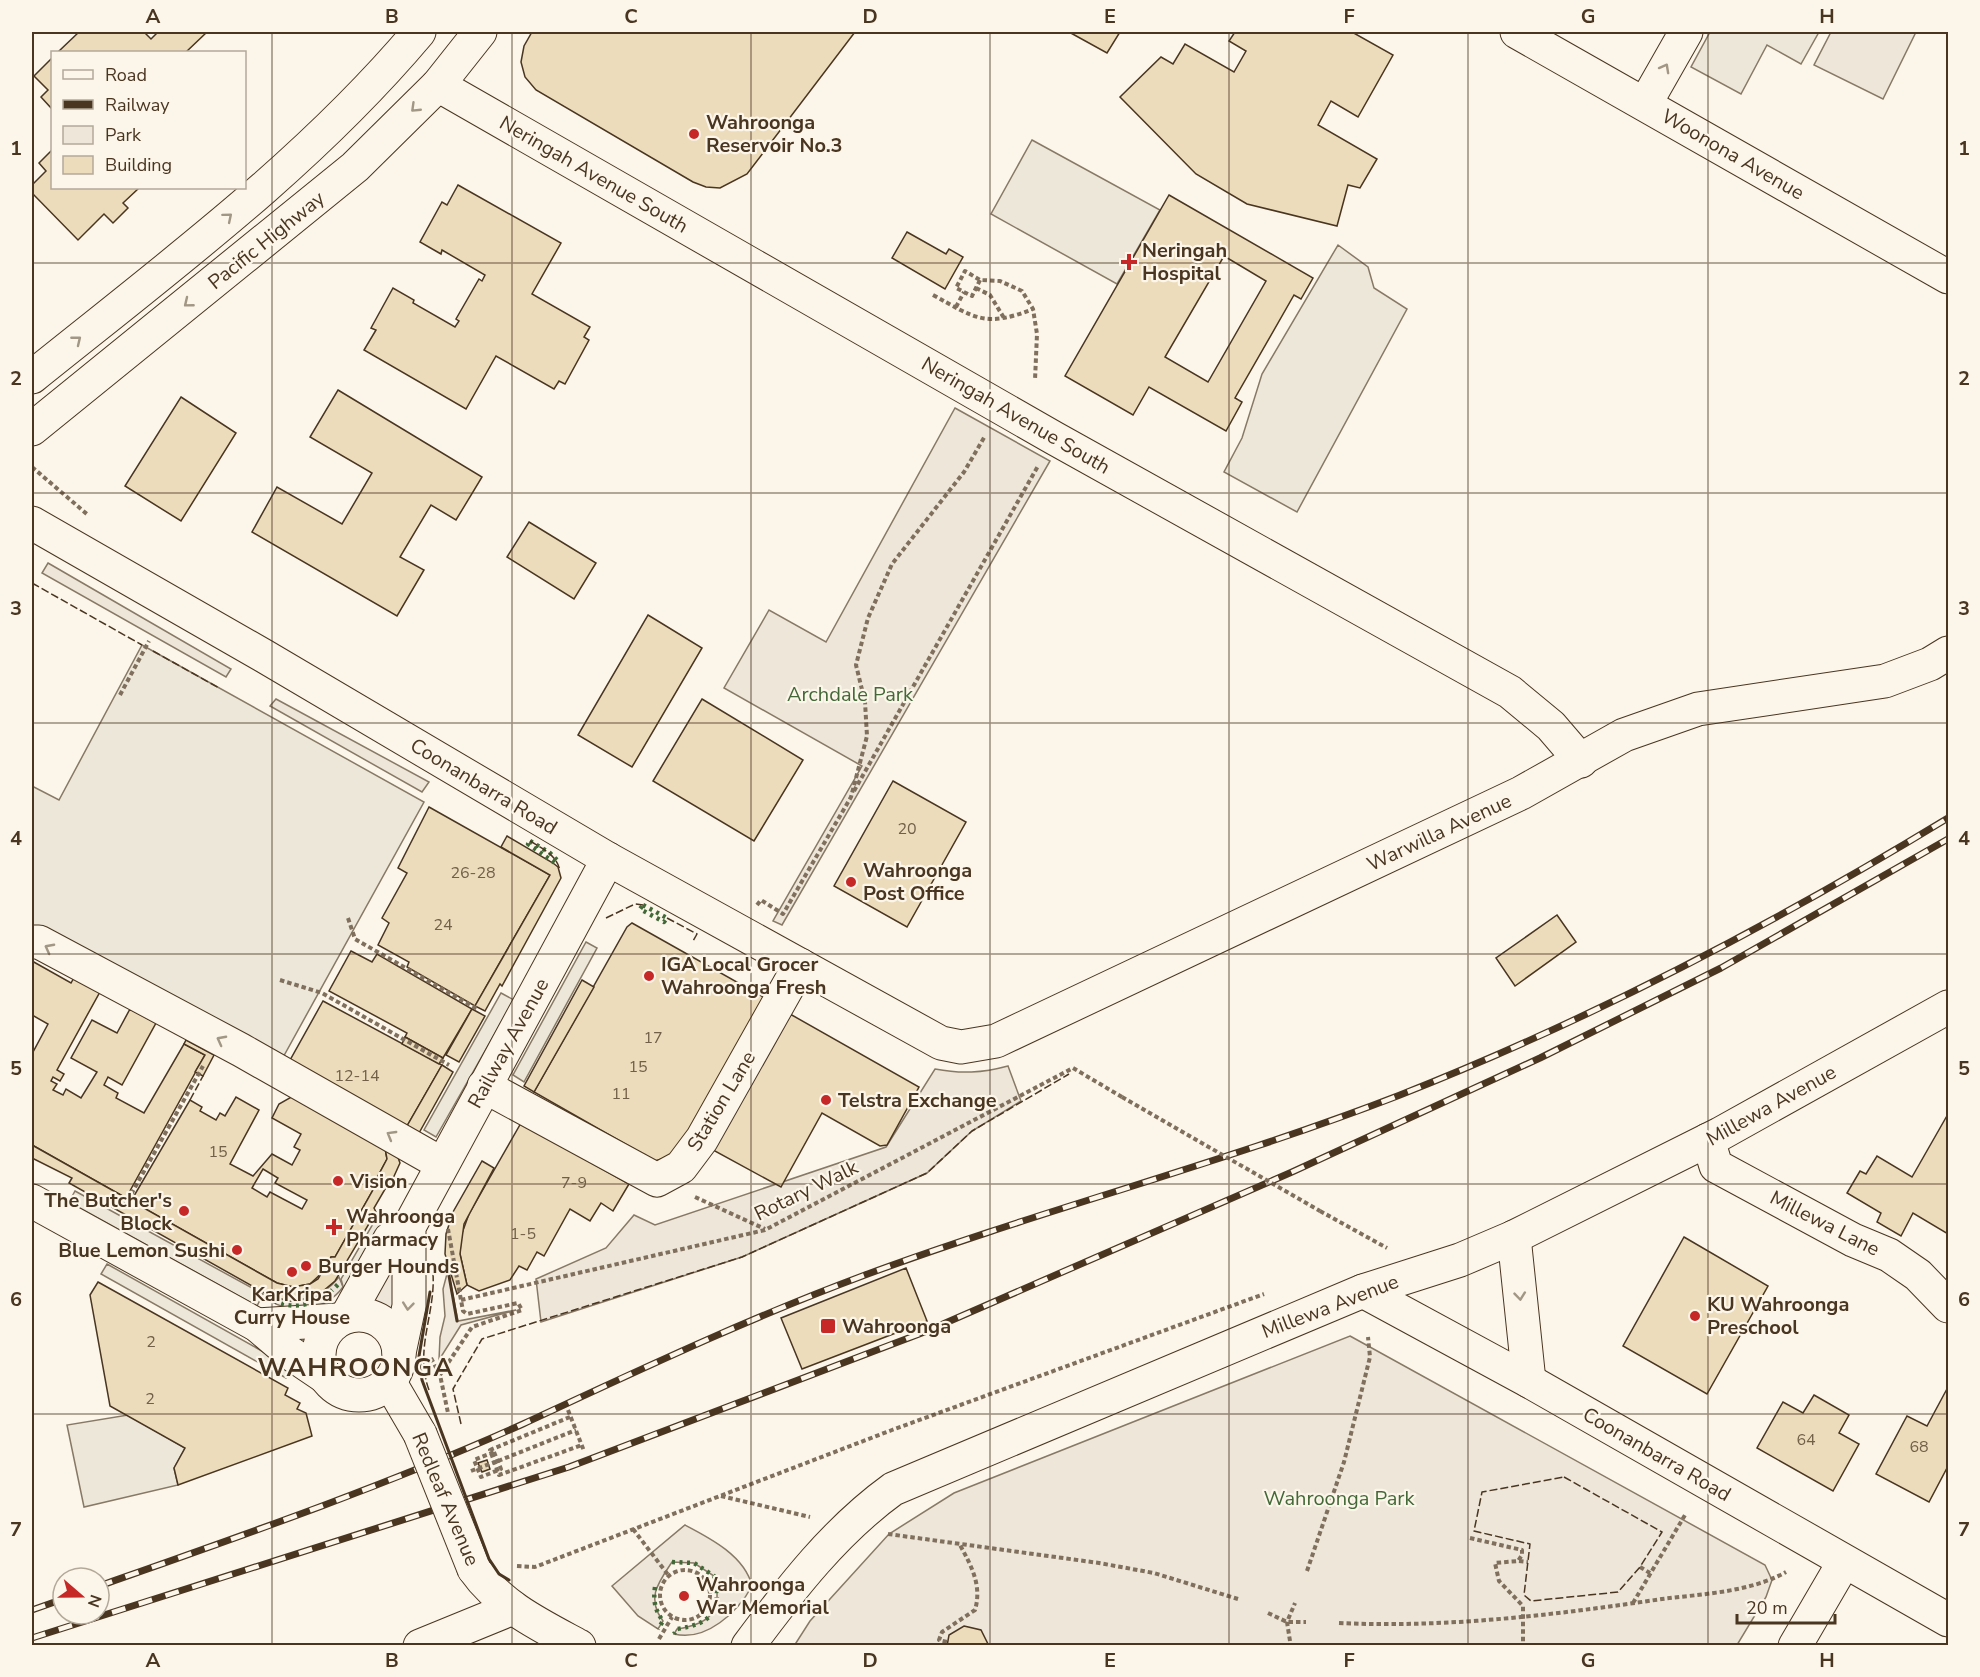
<svg xmlns="http://www.w3.org/2000/svg" width="1980" height="1677" font-family="'Nunito Sans',sans-serif">
<style>
.green{fill:#ede6d9;stroke:#887966;stroke-width:1.5}
.parking{fill:#ede7d9;stroke:#887966;stroke-width:1.5}
.building{fill:#ecdcbc;stroke:#4a3520;stroke-width:1.5;fill-rule:evenodd}
.lines{fill:none;stroke-linecap:round;stroke-linejoin:round}
.minor-casing{stroke:#4a3520;stroke-width:35}
.highway-casing{stroke:#4a3520;stroke-width:35}
.path{stroke:#7f6f5c;stroke-width:4;stroke-dasharray:4.5 3;stroke-linecap:butt}
.minor{stroke:#fbf6e9;stroke-width:33}
.highway{stroke:#fbf6e9;stroke-width:33}
.rail-casing{stroke:#4a3520;stroke-width:7}
.rail{stroke:#fbf6e9;stroke-width:4.5;stroke-dasharray:14;stroke-linecap:butt}
.minor-bridge-casing{stroke:#4a3520;stroke-width:35;stroke-linecap:butt}
.path-bridge{stroke:#7f6f5c;stroke-width:4;stroke-dasharray:4.5 3;stroke-linecap:butt}
.minor-bridge{stroke:#fbf6e9;stroke-width:33}
.hedge{stroke:#436837;stroke-width:4.5;stroke-dasharray:3 4.5;stroke-linecap:butt}
.fence{stroke:#4a3520;stroke-width:1.5;stroke-dasharray:8 3;stroke-linecap:butt}
.wall{stroke:#4a3520;stroke-width:3}
.oneway{stroke:#a29684}
.grid{fill:none;stroke:#4a3520;stroke-width:1.5;stroke-opacity:0.55}
.poi-dot{fill:#c62828;stroke:#fbf6e9;stroke-width:2}
.labels{text-anchor:middle;stroke-width:4.5;stroke-linejoin:round;paint-order:stroke}
.number-label{font-size:16px;fill:#725f47}
.poi-label{font-size:20px;font-weight:bold;fill:#4a3520;stroke:#fbf6e9;text-anchor:start}
.street-label{font-size:20px;fill:#4a3520;stroke:#fbf6e9}
.park-label{font-size:20px;fill:#436837;stroke:#fbf6e9}
.district-label{font-size:26px;font-weight:bold;letter-spacing:1.5px;fill:#4a3520;stroke:#fbf6e9}
.neatline{fill:none;stroke:#4a3520;stroke-width:2}
.grid-label{font-size:20px;text-anchor:middle;font-weight:bold;fill:#4a3520}
</style>
<rect width="100%" height="100%" fill="#fbf6e9"/>
<g class="green">
<path d="M1831 32H1916L1883 99 1814 65Z"/>
<path d="M955 408 1050 461 782 925 773 921 862 766 724 688 769 610 826 642Z"/>
<path d="M48 563 231 669 226 677 42 573Z"/>
<path d="M276 699 429 782 422 792 270 706Z"/>
<path d="M1008 1066 1021 1101 972 1131 927 1173 742 1257 541 1322 536 1279 606 1248 634 1215 655 1225 886 1147 935 1069C961 1074 982 1073 1008 1066Z"/>
<path d="M399 1250 397 1315 369 1301Z"/>
<path d="M448 1270 458 1321 516 1310 461 1325 439 1360 440 1337 445 1316 443 1289Z"/>
<path d="M339 1277 343 1287C326 1310 293 1316 269 1300L270 1296C296 1306 322 1299 339 1277Z"/>
<path d="M1350 1336 1765 1565 1772 1580 1766 1597 1737 1645 794 1646 810 1621 889 1534 954 1493Z"/>
<path d="M685 1525C710 1538 745 1556 752 1586 738 1612 706 1642 674 1634L677 1629C710 1624 724 1611 714 1576L694 1563 672 1562C658 1583 646 1598 663 1621L658 1629 638 1616 612 1586Z"/>
</g>
<g class="parking">
<path d="M1710 32H1819L1801 64 1767 45 1741 94 1691 67Z"/>
<path d="M1032 140 1160 210 1117 284 991 214Z"/>
<path d="M1338 245 1368 267 1374 288 1407 309 1297 512 1224 472 1242 438 1262 374Z"/>
<path d="M142 645 424 802 281 1061 32 931V786L59 800Z"/>
<path d="M586 942 597 948 524 1082 513 1075Z"/>
<path d="M501 993 514 1000 436 1137 424 1130Z"/>
<path d="M75 1191 263 1294 257 1306 69 1202Z"/>
<path d="M392 1214 366 1261 344 1290 341 1279 374 1222Z"/>
<path d="M107 1264 269 1355 293 1370 286 1378 101 1274Z"/>
<path d="M128 1415 185 1448 174 1468 178 1485 84 1507 67 1425Z"/>
</g>
<g class="building">
<path d="M79 32H144L151 39 158 32H207L186 52H58Z"/>
<path d="M532 32H855L747 174 720 188 706 187 693 182 536 90 525 77 521 62 524 46Z"/>
<path d="M1069 32H1120L1107 53Z"/>
<path d="M1235 32H1352L1393 55 1358 117 1331 101 1318 125 1377 159 1360 188 1348 185 1337 226 1247 204 1196 174 1120 97 1161 57 1173 64 1185 44 1234 72 1246 51 1229 41Z"/>
<path d="M52 58V109L41 97 48 90 34 76Z"/>
<path d="M52 150V188H139L123 203 128 208 113 223 104 214 78 240 32 193V185L46 171 39 163Z"/>
<path d="M458 185 561 243 532 294 590 327 584 337 589 340 565 384 559 381 554 389 496 356 466 409 364 350 376 330 371 328 393 288 414 300 413 303 455 327 459 321 456 319 479 279 482 281 485 275 442 250 441 254 420 242 442 202 447 205Z"/>
<path d="M1169 195 1313 278 1301 299 1294 295 1235 398 1242 402 1226 431 1149 387 1133 415 1065 376ZM1224 256 1266 281 1208 382 1165 357Z"/>
<path d="M907 232 946 254 949 249 963 257 945 289 892 258Z"/>
<path d="M338 390 482 477 456 520 431 505 400 557 424 570 397 616 252 532 277 487 342 524 372 473 310 437Z"/>
<path d="M181 397 236 433 181 521 125 486Z"/>
<path d="M529 522 596 563 574 599 507 557Z"/>
<path d="M648 615 702 648 632 767 578 735Z"/>
<path d="M702 699 803 760 754 841 653 781Z"/>
<path d="M893 781 966 822 907 927 834 886Z"/>
<path d="M429 807 550 875 475 1006 407 967 409 962 378 945 389 923 382 918 407 873 398 868Z"/>
<path d="M507 836 553 863 558 867 561 878 502 986 500 984 485 1011 475 1006 550 875 501 847Z"/>
<path d="M1557 915 1576 942 1515 986 1496 958Z"/>
<path d="M632 923 765 998 675 1155 655 1161 534 1092 627 927Z"/>
<path d="M351 951 372 962 377 954 472 1009 443 1058 405 1037 407 1033 329 991Z"/>
<path d="M32 961 71 983 75 976 101 990 57 1070 64 1074 60 1081 53 1077 51 1081 57 1084 53 1090 63 1095 66 1089 81 1098 97 1072 71 1058 92 1020 117 1033 130 1009 156 1023 122 1085 108 1077 104 1085 118 1093 116 1098 144 1113 184 1044 205 1055 126 1198 32 1145V1054L48 1024 32 1015Z"/>
<path d="M582 980 594 987 534 1092 524 1086Z"/>
<path d="M323 1001 442 1065 407 1126 289 1062Z"/>
<path d="M472 1009 485 1016 459 1062 446 1055Z"/>
<path d="M790 1014 919 1087 887 1145 880 1146 822 1113 781 1187 713 1150Z"/>
<path d="M405 1037 443 1058 439 1064 402 1044Z"/>
<path d="M186 1040 214 1055 203 1076 195 1072 205 1055 184 1044Z"/>
<path d="M442 1065 453 1072 419 1133 407 1126Z"/>
<path d="M293 1096 385 1148 387 1159 378 1176V1181L335 1257H331L325 1270 310 1284 293 1287 277 1283 131 1201 190 1100 202 1107 200 1111 216 1120 220 1113 225 1116 236 1097 259 1110 230 1164 253 1176 272 1154 292 1165 300 1150 294 1147 301 1134 272 1118 279 1104ZM263 1169 278 1178 275 1183 307 1200 302 1209 270 1192 267 1197 252 1188Z"/>
<path d="M1948 1114V1234L1913 1213 1901 1236 1877 1222 1881 1213 1847 1193 1860 1171 1866 1174 1877 1156 1912 1177Z"/>
<path d="M521 1123 629 1184 613 1211 601 1203 590 1221 570 1209 544 1256 537 1252 527 1270 519 1266 510 1280 479 1291 467 1285 460 1254 461 1236 469 1214Z"/>
<path d="M32 1145 277 1283 293 1287 310 1284 318 1279 331 1257H335L378 1181V1176L387 1159 385 1148 397 1155 400 1163 390 1185 388 1184 374 1208 376 1212 335 1281 316 1297 290 1301 270 1296 69 1183 72 1178 32 1158Z"/>
<path d="M482 1161 494 1168 464 1224 460 1254 467 1285 457 1294 445 1254 446 1234 453 1212Z"/>
<path d="M1684 1237 1768 1286 1707 1394 1623 1346Z"/>
<path d="M906 1268 927 1321 802 1369 781 1318Z"/>
<path d="M98 1282 288 1388 285 1395 300 1403 297 1409 306 1413 312 1436 178 1485 174 1468 185 1448 110 1406 90 1295Z"/>
<path d="M1948 1387V1466L1929 1502 1876 1474 1907 1416 1927 1426Z"/>
<path d="M1814 1395 1849 1415 1839 1433 1859 1444 1833 1491 1757 1448 1783 1402 1803 1413Z"/>
<path d="M487 1460 490 1469 482 1472 478 1463Z"/>
<path d="M964 1626 981 1630 989 1646H947L949 1635Z"/>
</g>
<g class="lines">
<defs>
<g id="minor">
<path d="M1517 32 1948 277"/>
<path d="M438 85 1054 438 1510 692 1551 726 1581 761"/>
<path d="M1645 104 1686 32"/>
<path d="M32 523 264 656 608 859 941 1043 961 1047 996 1041 1521 793 1624 735 1698 709 1885 681 1930 664 1948 653"/>
<path d="M32 942H39L241 1050 442 1164"/>
<path d="M484 1086 657 1180 681 1167 702 1139 800 965"/>
<path d="M1708 1140 1716 1166 1853 1240 1889 1255 1918 1275 1948 1306"/>
<path d="M32 1201 257 1325 290 1353 324 1376"/>
<path d="M1514 1237 1529 1381"/>
<path d="M1363 1291 1529 1381 1948 1620"/>
<circle cx="359" cy="1355" r="40"/>
<path d="M347 1316 390 1239 409 1227"/>
<path d="M257 1325 338 1320"/>
<path d="M399 1353 409 1306V1227L608 859"/>
<path d="M389 1381 420 1434"/>
<path d="M474 1569C500 1606 540 1625 579 1646"/>
<path d="M420 1646 513 1608"/>
<path d="M748 1646C791 1588 835 1531 893 1489L1363 1291 1460 1260 1514 1237 1720 1134 1948 1007"/>
<path d="M1795 1646 1844 1562"/>
</g>
<g id="highway">
<path d="M32 377C166 269 307 165 419 32"/>
<path d="M32 429 355 167 438 85 480 32"/>
</g>
</defs>
<use href="#minor" class="minor-casing"/>
<use href="#highway" class="highway-casing"/>
<g class="path">
<path d="M980 280 972 296 956 288 965 271 980 280 1000 281 1022 291 1033 309 1037 334 1035 380"/>
<path d="M976 288 990 295 1004 318"/>
<path d="M933 295C975 318 985 328 1033 309"/>
<path d="M956 307 964 292"/>
<path d="M32 467 88 515"/>
<path d="M120 695 149 641"/>
<path d="M854 791 1038 466"/>
<path d="M757 905 761 900 783 914 851 797 867 736 865 702 856 665 868 618 892 564 964 472 985 436"/>
<path d="M348 918 355 939 479 1010"/>
<path d="M280 980 322 993 449 1065"/>
<path d="M695 1197 765 1229"/>
<path d="M124 1207 203 1066"/>
<path d="M1320 1211 1387 1248"/>
<path d="M461 1300 765 1230 1073 1068 1122 1097"/>
<path d="M431 1358 440 1375 448 1413"/>
<path d="M440 1375 472 1327 522 1310 518 1303 467 1314 463 1311 448 1229"/>
<path d="M568 1410 584 1451"/>
<path d="M570 1417 490 1450 499 1475 582 1445"/>
<path d="M498 1461 576 1430"/>
<path d="M471 1471 495 1462"/>
<path d="M721 1496 810 1517"/>
<path d="M633 1529 669 1576"/>
<path d="M888 1534 1099 1563 1154 1573 1238 1599"/>
<path d="M1470 1538 1522 1550V1555L1518 1561 1495 1563 1499 1581 1523 1606V1646"/>
<path d="M1519 1561 1528 1562"/>
<path d="M517 1566 535 1567 892 1430 1264 1294"/>
<path d="M1640 1567 1650 1573"/>
<circle cx="685" cy="1595" r="25"/>
<path d="M1307 1571 1344 1462 1370 1357 1368 1337"/>
<path d="M1633 1603 1685 1515"/>
<path d="M1268 1613 1287 1622H1306"/>
<path d="M1339 1623C1448 1628 1554 1615 1662 1599 1702 1594 1751 1592 1786 1572"/>
<path d="M659 1639 672 1617"/>
<path d="M1290 1641 1287 1622 1295 1603"/>
<path d="M947 1642 939 1640 942 1632 975 1610C982 1586 972 1567 960 1545"/>
</g>
<use href="#minor" class="minor"/>
<use href="#highway" class="highway"/>
<defs>
<g id="rail">
<path d="M99 1586C241 1536 385 1486 523 1424 635 1372 749 1318 865 1275 1041 1210 1224 1163 1400 1095 1590 1020 1774 924 1948 818"/>
<path d="M32 1610 63 1599"/>
<path d="M32 1638 569 1467 927 1331 1292 1172 1540 1058 1721 968 1948 839"/>
</g>
</defs>
<use href="#rail" class="rail-casing"/>
<use href="#rail" class="rail"/>
<defs>
<path id="minor-bridge" d="M420 1434 474 1569"/>
</defs>
<use href="#minor-bridge" class="minor-bridge-casing"/>
<g class="path-bridge">
<path d="M1122 1097 1320 1211"/>
<path d="M494 1452 501 1469 481 1477 474 1460Z"/>
</g>
<use href="#minor-bridge" class="minor-bridge"/>
<g class="hedge">
<path d="M530 841 550 853 557 860 555 863 528 844Z"/>
<path d="M643 905 667 918 664 922 640 909Z"/>
<path d="M274 1301C299 1312 323 1302 340 1282"/>
<path d="M672 1562 694 1563 714 1576C723 1611 711 1624 677 1629L674 1634"/>
<path d="M655 1587C653 1601 655 1610 663 1621L658 1629"/>
</g>
<g class="fence">
<path d="M32 583 142 645"/>
<path d="M153 651 219 688"/>
<path d="M530 841C543 849 557 855 560 871"/>
<path d="M606 918 635 904 643 905"/>
<path d="M667 918 697 934 693 941"/>
<path d="M190 1100 203 1076"/>
<path d="M429 1390C413 1347 439 1308 432 1265"/>
<path d="M461 1424 453 1389 482 1339 742 1257 927 1173 972 1131 1069 1074"/>
<path d="M1564 1477 1662 1532 1640 1567 1618 1592 1531 1601 1524 1595 1530 1544 1474 1531 1482 1492Z"/>
</g>
<g class="wall">
<path d="M448 1270 457 1321"/>
<path d="M430 1292 419 1356 422 1380 489 1559 499 1574 509 1580"/>
</g>
</g>
<defs><path id="oneway-chevron" d="M-2-3.5L2.5 0L-2 3.5" fill="none" stroke-width="1.6" stroke-linecap="round" stroke-linejoin="round" transform="scale(1.5)"/></defs>
<g class="oneway">
<use href="#oneway-chevron" transform="translate(1665 68) rotate(-61)"/>
<use href="#oneway-chevron" transform="translate(415 108) rotate(136)"/>
<use href="#oneway-chevron" transform="translate(228 217) rotate(-40)"/>
<use href="#oneway-chevron" transform="translate(188 303) rotate(141)"/>
<use href="#oneway-chevron" transform="translate(77 340) rotate(-39)"/>
<use href="#oneway-chevron" transform="translate(49 948) rotate(-152)"/>
<use href="#oneway-chevron" transform="translate(221 1040) rotate(-152)"/>
<use href="#oneway-chevron" transform="translate(391 1135) rotate(-150)"/>
<use href="#oneway-chevron" transform="translate(1520 1296) rotate(84)"/>
<use href="#oneway-chevron" transform="translate(408 1306) rotate(96)"/>
</g>
<path class="grid" d="M272 32V1646M512 32V1646M751 32V1646M990 32V1646M1229 32V1646M1468 32V1646M1708 32V1646M32 263H1948M32 493H1948M32 723H1948M32 954H1948M32 1184H1948M32 1414H1948"/>
<g class="poi-dot">
<circle cx="694" cy="134" r="6"/>
<path d="M1126 253h6v6h6v6h-6v6h-6v-6h-6v-6h6z"/>
<circle cx="851" cy="882" r="6"/>
<circle cx="649" cy="976" r="6"/>
<circle cx="826" cy="1100" r="6"/>
<circle cx="338" cy="1181" r="6"/>
<circle cx="184" cy="1211" r="6"/>
<path d="M331 1218h6v6h6v6h-6v6h-6v-6h-6v-6h6z"/>
<circle cx="237" cy="1250" r="6"/>
<circle cx="306" cy="1266" r="6"/>
<circle cx="292" cy="1272" r="6"/>
<circle cx="1695" cy="1316" r="6"/>
<rect x="820" y="1318" width="16" height="16" rx="3"/>
<circle cx="684" cy="1596" r="6"/>
</g>
<g class="labels">
<g class="number-label">
<text x="907" y="834">20</text>
<text x="473" y="878">26-28</text>
<text x="443" y="930">24</text>
<text x="653" y="1043">17</text>
<text x="638" y="1072">15</text>
<text x="357" y="1081">12-14</text>
<text x="621" y="1099">11</text>
<text x="218" y="1157">15</text>
<text x="574" y="1188">7-9</text>
<text x="523" y="1239">1-5</text>
<text x="151" y="1347">2</text>
<text x="150" y="1404">2</text>
<text x="1806" y="1445">64</text>
<text x="1919" y="1452">68</text>
</g>
<g class="poi-label">
<text x="706" y="129">Wahroonga<tspan x="706" dy="23">Reservoir No.3</tspan></text>
<text x="1142" y="257">Neringah<tspan x="1142" dy="23">Hospital</tspan></text>
<text x="863" y="877">Wahroonga<tspan x="863" dy="23">Post Office</tspan></text>
<text x="661" y="971">IGA Local Grocer<tspan x="661" dy="23">Wahroonga Fresh</tspan></text>
<text x="838" y="1107">Telstra Exchange</text>
<text x="350" y="1188">Vision</text>
<text x="172" y="1207" text-anchor="end">The Butcher's<tspan x="172" dy="23">Block</tspan></text>
<text x="346" y="1223">Wahroonga<tspan x="346" dy="23">Pharmacy</tspan></text>
<text x="225" y="1257" text-anchor="end">Blue Lemon Sushi</text>
<text x="318" y="1273">Burger Hounds</text>
<text x="292" y="1301" text-anchor="middle">KarKripa<tspan x="292" dy="23">Curry House</tspan></text>
<text x="1707" y="1311">KU Wahroonga<tspan x="1707" dy="23">Preschool</tspan></text>
<text x="842" y="1333">Wahroonga</text>
<text x="696" y="1591">Wahroonga<tspan x="696" dy="23">War Memorial</tspan></text>
</g>
<g class="street-label">
<text transform="translate(1733 154) rotate(30)" y="7">Woonona Avenue</text>
<text transform="translate(594 174) rotate(30)" y="7">Neringah Avenue South</text>
<text transform="translate(266 240) rotate(-39)" y="7">Pacific Highway</text>
<text transform="translate(1016 415) rotate(30)" y="7">Neringah Avenue South</text>
<text transform="translate(484 786) rotate(31)" y="7">Coonanbarra Road</text>
<text transform="translate(1439 832) rotate(-25)" y="7">Warwilla Avenue</text>
<text transform="translate(508 1043) rotate(-61)" y="7">Railway Avenue</text>
<text transform="translate(721 1101) rotate(-59)" y="7">Station Lane</text>
<text transform="translate(1771 1105) rotate(-29)" y="7">Millewa Avenue</text>
<text transform="translate(806 1190) rotate(-26)" y="7">Rotary Walk</text>
<text transform="translate(1825 1223) rotate(27)" y="7">Millewa Lane</text>
<text transform="translate(1330 1306) rotate(-21)" y="7">Millewa Avenue</text>
<text transform="translate(1657 1454) rotate(30)" y="7">Coonanbarra Road</text>
<text transform="translate(446 1499) rotate(67)" y="7">Redleaf Avenue</text>
</g>
<g class="park-label">
<text x="850" y="701">Archdale Park</text>
<text x="1339" y="1505">Wahroonga Park</text>
</g>
<g class="district-label">
<text x="356" y="1376">WAHROONGA</text>
</g>
</g>
<rect width="1980" height="1677" fill="none" stroke="#fbf6e9" stroke-width="66"/>
<rect x="51" y="51" width="195" height="138" fill="#fbf6e9" stroke="#b4a999" stroke-width="1.5"/>
<rect x="63" y="70" width="30" height="9" fill="#fbf6e9" stroke="#b4a999" stroke-width="1.5"/>
<text x="105" y="81" font-size="18" fill="#4a3520">Road</text>
<rect x="63" y="100" width="30" height="9" fill="#4a3520" stroke="#b4a999" stroke-width="1.5"/>
<text x="105" y="111" font-size="18" fill="#4a3520">Railway</text>
<rect x="63" y="126" width="30" height="18" fill="#ede6d9" stroke="#b4a999" stroke-width="1.5"/>
<text x="105" y="141" font-size="18" fill="#4a3520">Park</text>
<rect x="63" y="156" width="30" height="18" fill="#ecdcbc" stroke="#b4a999" stroke-width="1.5"/>
<text x="105" y="171" font-size="18" fill="#4a3520">Building</text>
<g transform="translate(81 1596) rotate(110)"><circle r="28" fill="#fbf6e9" stroke="#b4a999" stroke-width="1.5"/>
<path d="M0-4.5L10 22L0 15L-10 22Z" fill="#c62828"/>
<text y="-9" font-size="16" font-weight="bold" text-anchor="middle" fill="#4a3520">N</text>
</g>
<path d="M1737 1614v9h98v-9" fill="none" stroke="#4a3520" stroke-width="3"/>
<text x="1746" y="1614" font-size="18" fill="#4a3520" stroke="#fbf6e9" stroke-width="4.5" paint-order="stroke">20 m</text>
<rect x="33" y="33" width="1914" height="1611" class="neatline"/>
<g class="grid-label">
<text x="153" y="23">A</text>
<text x="392" y="23">B</text>
<text x="631" y="23">C</text>
<text x="870" y="23">D</text>
<text x="1110" y="23">E</text>
<text x="1349" y="23">F</text>
<text x="1588" y="23">G</text>
<text x="1827" y="23">H</text>
<text x="16" y="155">1</text>
<text x="1964" y="155">1</text>
<text x="16" y="385">2</text>
<text x="1964" y="385">2</text>
<text x="16" y="615">3</text>
<text x="1964" y="615">3</text>
<text x="16" y="845">4</text>
<text x="1964" y="845">4</text>
<text x="16" y="1075">5</text>
<text x="1964" y="1075">5</text>
<text x="16" y="1306">6</text>
<text x="1964" y="1306">6</text>
<text x="16" y="1536">7</text>
<text x="1964" y="1536">7</text>
<text x="153" y="1667">A</text>
<text x="392" y="1667">B</text>
<text x="631" y="1667">C</text>
<text x="870" y="1667">D</text>
<text x="1110" y="1667">E</text>
<text x="1349" y="1667">F</text>
<text x="1588" y="1667">G</text>
<text x="1827" y="1667">H</text>
</g>
</svg>
